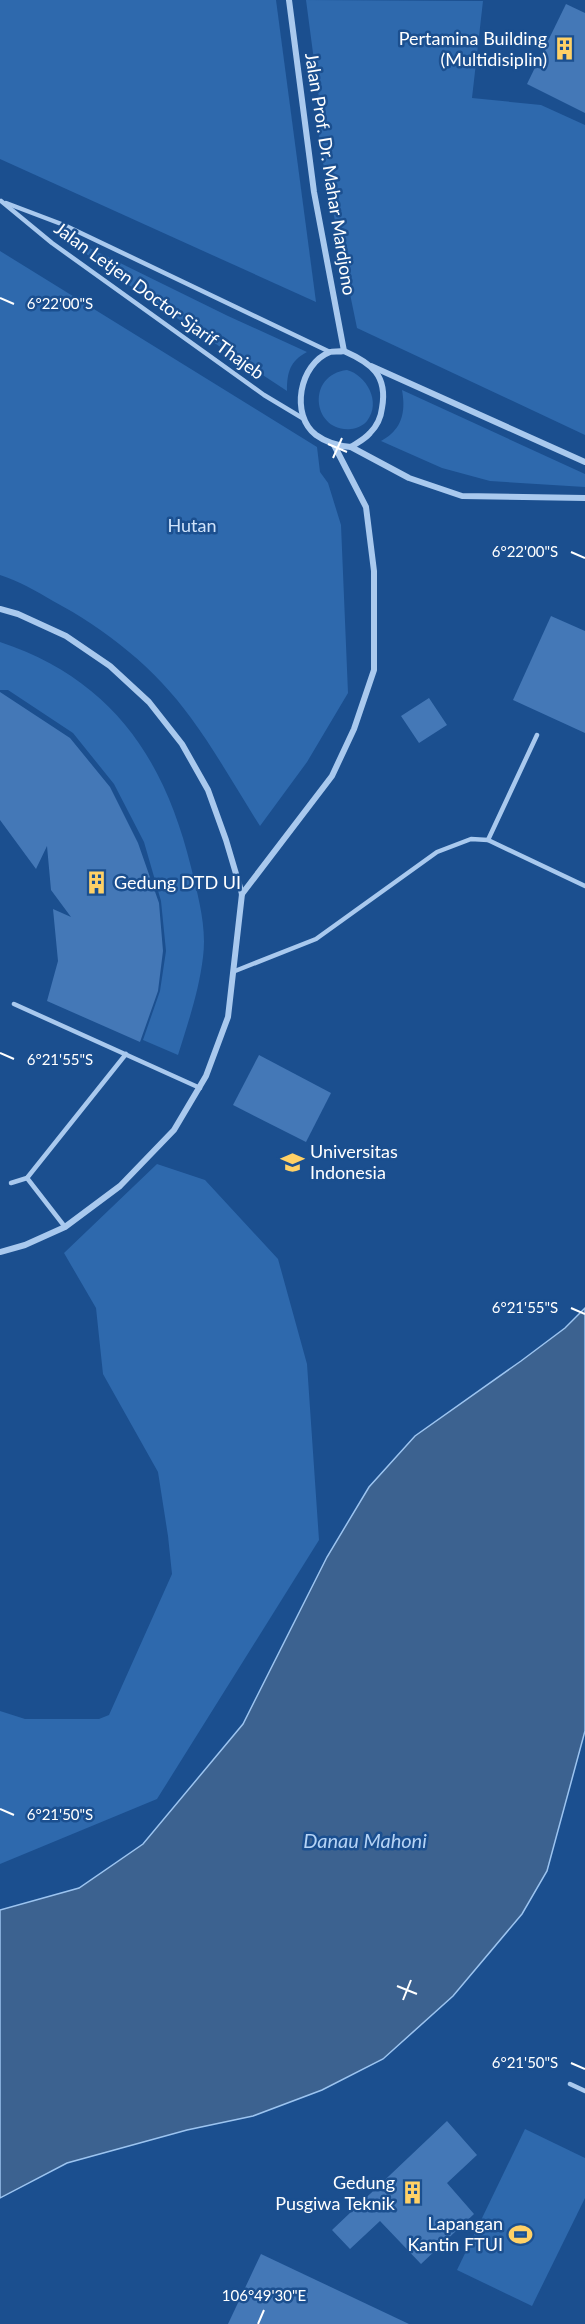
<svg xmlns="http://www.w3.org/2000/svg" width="585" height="2324" font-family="Lato,sans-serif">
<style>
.green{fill:#2e69ad}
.water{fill:#3c6290;stroke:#9cc4f0;stroke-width:1.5}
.building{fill:#4478b7}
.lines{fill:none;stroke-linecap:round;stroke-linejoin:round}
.lane{stroke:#a9c9ee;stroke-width:4.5}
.street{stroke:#a9c9ee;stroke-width:6}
.ticks{fill:none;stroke:#fff;stroke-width:2}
.labels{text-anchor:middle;stroke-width:5;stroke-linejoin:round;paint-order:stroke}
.poi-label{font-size:18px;fill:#fff;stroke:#1b4f8f;text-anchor:end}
.street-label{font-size:18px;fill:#fff;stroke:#1b4f8f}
.park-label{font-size:18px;fill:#cfe3fa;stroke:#1b4f8f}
.water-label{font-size:20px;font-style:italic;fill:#b5d3f5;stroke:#1b4f8f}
.ticks-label{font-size:15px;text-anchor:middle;fill:#fff;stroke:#1b4f8f;stroke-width:5;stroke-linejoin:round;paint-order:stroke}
</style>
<rect width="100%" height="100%" fill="#1b4f8f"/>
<g class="green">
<path d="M0 0H276L316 302 0 159Z"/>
<path d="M306 0 483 1 472 98 541 105 585 125V435L357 328 319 143 320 106Z"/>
<path d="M55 231 228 316 307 352C290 361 287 372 287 391L148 299Z"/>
<path d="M0 251 317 447 320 472 328 483 341 525 348 693 307 762 260 826C237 790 216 752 191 718 156 669 106 629 53 601 36 591 19 581 0 575Z"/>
<path d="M347 370C366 375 382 402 367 421 364 425 356 429 351 429 313 433 305 375 347 370Z"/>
<path d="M402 390 585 474V487L490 481 442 468 381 441C402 430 406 412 402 390Z"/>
<path d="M0 642C111 679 164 757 191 867 198 896 207 927 203 957 199 991 188 1023 178 1055L143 1040 160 991 166 951 161 901 144 842 114 784 73 733 8 690H0Z"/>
<path d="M157 1164 205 1180 278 1259 307 1364 319 1540 157 1799 0 1864V1711L25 1719H99L109 1715 172 1574 168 1536 158 1472 103 1374 96 1308 64 1253Z"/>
<path d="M525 2129 585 2158V2198L532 2306 457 2270Z"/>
</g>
<path class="water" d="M585 1308V1731L547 1871 522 1914 453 1996 383 2059 322 2090 253 2116 187 2130 67 2163 0 2198V1910L79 1888 143 1844 243 1724 327 1557 369 1487 415 1436 521 1361 565 1328Z"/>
<g class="building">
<path d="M566 4 585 13V113L527 84Z"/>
<path d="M551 616 585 631V733L513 700Z"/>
<path d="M0 692 70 738 110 787 138 843 159 903 163 951 158 991 140 1042 47 1001 58 961 53 909 71 917 51 890 47 846 36 869 0 820Z"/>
<path d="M429 698 447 725 419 743 401 716Z"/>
<path d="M259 1055 331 1093 306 1142 233 1105Z"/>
<path d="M447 2121 477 2155 447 2183 474 2214 421 2264 380 2221 350 2249 332 2230Z"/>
<path d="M261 2254 409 2324H228Z"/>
</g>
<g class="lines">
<g class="lane">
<path d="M1 201 52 243 264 395 304 419"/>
<path d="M6 203 64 225 330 352"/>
<path d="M488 840 537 735"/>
<path d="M235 971 316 939 437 852 471 839 488 840 585 886"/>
<path d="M14 1004 200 1088"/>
<path d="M27 1178 65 1227"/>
<path d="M11 1183 27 1178 126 1054"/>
<path d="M570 2084 585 2091"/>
</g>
<g class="street">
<path d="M289 0 314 192 344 351"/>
<path d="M344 351C371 363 388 375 382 408 381 417 377 426 370 433 365 439 357 443 351 447 338 446 327 443 316 435 290 415 299 364 330 352 333 351 339 352 344 351Z"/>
<path d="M371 366 585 462"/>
<path d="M351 447 409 478 462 496 585 498"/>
<path d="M0 609 18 614 66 636 110 666 149 702 182 744 208 790 226 840 242 894 228 1017 206 1076 174 1130 120 1186 65 1227 25 1245 0 1252"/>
<path d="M242 894 332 776 354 729 374 670V571L366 507 334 445"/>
</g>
</g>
<path class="ticks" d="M0 298 14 304M328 444 347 452M333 458 342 438M571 552 585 558M0 1053 14 1059M571 1308 585 1314M0 1809 14 1815M397 1986 417 1994M403 2000 411 1980M571 2063 585 2069M258 2324 264 2310"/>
<defs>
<symbol id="building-bare" viewBox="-9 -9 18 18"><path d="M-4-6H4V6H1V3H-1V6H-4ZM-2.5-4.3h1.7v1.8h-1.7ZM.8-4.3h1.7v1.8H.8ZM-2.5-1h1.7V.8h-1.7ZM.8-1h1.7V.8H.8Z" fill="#ffd166" stroke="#1b4f8f" stroke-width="2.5" paint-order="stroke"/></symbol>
<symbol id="university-bare" viewBox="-9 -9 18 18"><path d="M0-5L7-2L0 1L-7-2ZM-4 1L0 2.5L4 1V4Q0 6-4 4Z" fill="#ffd166" stroke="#1b4f8f" stroke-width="2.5" paint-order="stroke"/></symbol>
<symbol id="stadium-bare" viewBox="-9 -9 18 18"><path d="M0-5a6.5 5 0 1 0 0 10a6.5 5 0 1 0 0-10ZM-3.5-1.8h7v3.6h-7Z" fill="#ffd166" stroke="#1b4f8f" stroke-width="2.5" paint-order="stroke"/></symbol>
</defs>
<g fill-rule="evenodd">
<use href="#building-bare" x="548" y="32" width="33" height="33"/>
<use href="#building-bare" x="80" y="866" width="33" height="33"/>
<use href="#university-bare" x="276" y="1146" width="33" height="33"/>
<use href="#building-bare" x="396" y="2176" width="33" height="33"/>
<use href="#stadium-bare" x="504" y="2218" width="33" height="33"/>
</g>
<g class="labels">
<g class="poi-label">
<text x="547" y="45">Pertamina Building<tspan x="547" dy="21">(Multidisiplin)</tspan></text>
<text x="114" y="889" text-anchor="start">Gedung DTD UI</text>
<text x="310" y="1158" text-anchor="start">Universitas<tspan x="310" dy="21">Indonesia</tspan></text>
<text x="395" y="2189">Gedung<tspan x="395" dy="21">Pusgiwa Teknik</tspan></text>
<text x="503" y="2230">Lapangan<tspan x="503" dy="21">Kantin FTUI</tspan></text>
</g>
<g class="street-label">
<text transform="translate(330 174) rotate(81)" y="6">Jalan Prof. Dr. Mahar Mardjono</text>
<text transform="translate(159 301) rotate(36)" y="6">Jalan Letjen Doctor Sjarif Thajeb</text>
</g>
<g class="park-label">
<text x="192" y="532">Hutan</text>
</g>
<g class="water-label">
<text x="365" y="1848">Danau Mahoni</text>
</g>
</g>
<g class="ticks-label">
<text x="60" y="309">6°22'00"S</text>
<text x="525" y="557">6°22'00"S</text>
<text x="60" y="1065">6°21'55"S</text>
<text x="525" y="1313">6°21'55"S</text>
<text x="60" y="1820">6°21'50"S</text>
<text x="525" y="2068">6°21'50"S</text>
<text x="264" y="2301">106°49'30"E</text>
</g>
</svg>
